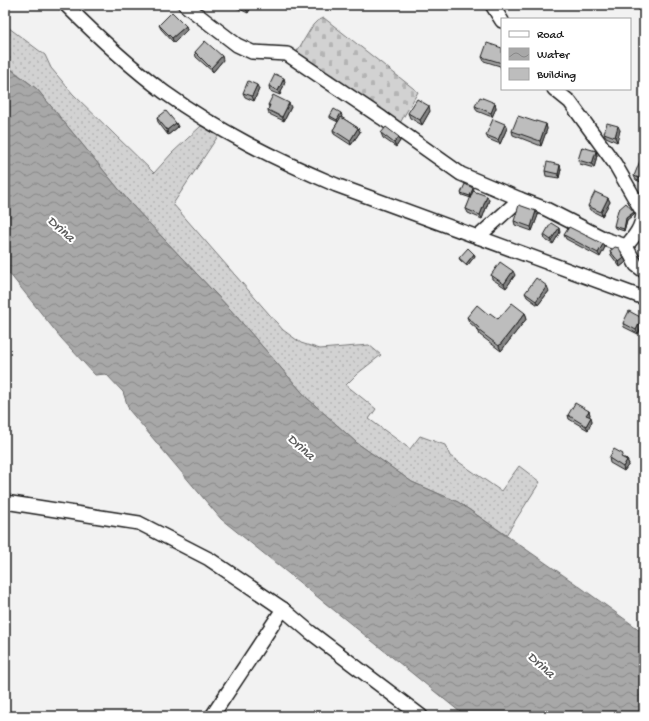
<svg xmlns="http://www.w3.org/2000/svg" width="649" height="721" font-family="'Gochi Hand',sans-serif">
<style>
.grass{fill:url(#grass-dots);stroke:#777}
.cemetery{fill:url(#cemetery-stones);stroke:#777}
.water{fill:url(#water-waves);stroke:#707070}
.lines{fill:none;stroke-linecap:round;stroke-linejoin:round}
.minor-casing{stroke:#1c1c1c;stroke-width:16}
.minor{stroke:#fff;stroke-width:13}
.wall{fill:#a3a3a3;stroke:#1c1c1c}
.shaded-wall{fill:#848484;stroke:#1c1c1c}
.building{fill:#bdbdbd;stroke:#1c1c1c}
.labels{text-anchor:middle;stroke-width:4;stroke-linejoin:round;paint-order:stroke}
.water-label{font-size:14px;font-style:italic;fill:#5b5b5b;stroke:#fff}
</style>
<defs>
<pattern id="grass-dots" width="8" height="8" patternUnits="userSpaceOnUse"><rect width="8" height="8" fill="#d2d2d2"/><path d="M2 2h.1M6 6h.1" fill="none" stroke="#b4b4b4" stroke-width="1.8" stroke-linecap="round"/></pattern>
<pattern id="cemetery-stones" width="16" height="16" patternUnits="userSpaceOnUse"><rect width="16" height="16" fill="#d2d2d2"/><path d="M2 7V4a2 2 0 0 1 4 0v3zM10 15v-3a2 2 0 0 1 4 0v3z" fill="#b4b4b4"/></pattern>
<pattern id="water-waves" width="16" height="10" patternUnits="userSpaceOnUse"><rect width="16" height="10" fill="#a8a8a8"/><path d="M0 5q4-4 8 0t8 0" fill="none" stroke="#888"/></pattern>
</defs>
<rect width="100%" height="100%" fill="#f2f2f2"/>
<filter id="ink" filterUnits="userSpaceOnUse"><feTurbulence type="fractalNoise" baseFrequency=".025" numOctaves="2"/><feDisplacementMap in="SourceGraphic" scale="8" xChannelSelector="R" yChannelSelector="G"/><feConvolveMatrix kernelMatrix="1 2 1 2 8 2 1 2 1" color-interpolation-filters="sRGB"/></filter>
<g filter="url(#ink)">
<path class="grass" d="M5 25 45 55 51 68 73 94 154 173 172 153 201 126 218 136 173 204 283 330 301 343 320 349 369 345 381 355 357 374 346 385 376 409 369 419 410 449 420 436 445 445 450 456 501 491 519 466 540 482 506 535 458 502 412 482 357 443 307 398 229 308 131 204 37 89 5 64Z"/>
<path class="cemetery" d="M324 18 418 92 400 123 296 53 313 25 317 21Z"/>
<path class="water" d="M5 65 37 89 131 204 229 308 307 398 357 443 412 482 458 502 576 584 644 633V716H465L221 519 129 410 123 392 106 374 95 375 61 338 5 268Z"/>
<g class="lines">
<defs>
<g id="minor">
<path d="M66 5C97 36 129 66 164 92 218 131 275 159 336 185L644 298"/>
<path d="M185 5 237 45 252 52 287 54 382 118 461 174 520 199 546 209 605 239 626 246 636 265 644 271"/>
<path d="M492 5 502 21"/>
<path d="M554 89 570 102 615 164 643 213C642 227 635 236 626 246"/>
<path d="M478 237 520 199"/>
<path d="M5 502 139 523 209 559 283 609 310 632 421 716"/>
<path d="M212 716 283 609"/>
</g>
</defs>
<use href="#minor" class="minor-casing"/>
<use href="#minor" class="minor"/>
</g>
<g class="wall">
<path d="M231 5H252L248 13Z"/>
<path d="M159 25 186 26 187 30 174 43 161 29Z"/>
<path d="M502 48V71L500 66 484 61 482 57Z"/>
<path d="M195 52 223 60 213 72 196 57Z"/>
<path d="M285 82 280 95 270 91 269 86Z"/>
<path d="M259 89 254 101 245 97 243 93Z"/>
<path d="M495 103 496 108 492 117 477 111 475 106Z"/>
<path d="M268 105 291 107 284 121 269 114 268 110 269 107Z"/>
<path d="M430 111 422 125 410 118 408 113Z"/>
<path d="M330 116H342L341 117 358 128 360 132 351 145 334 134 333 130 338 122 330 118Z"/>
<path d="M157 118 176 123 178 127 168 135 158 122Z"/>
<path d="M546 124 547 129 541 146 513 135 512 131Z"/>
<path d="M507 128 500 144 488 139 486 135Z"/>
<path d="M620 130 617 142 606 137 604 133Z"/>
<path d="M381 133 399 137 400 141 396 147 383 138Z"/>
<path d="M596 151 597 155 594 168 580 164 578 160Z"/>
<path d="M644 162V183L636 180 634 176Z"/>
<path d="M560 165 561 169 559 178 546 176 545 171Z"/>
<path d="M474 190V191L489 200 482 219 468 213 466 209 471 198 462 195 461 193Z"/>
<path d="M608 198 610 202 602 216 590 210 588 206Z"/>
<path d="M536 211 538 215 532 231 515 225 514 221Z"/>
<path d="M634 212V214L627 220 624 231 615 228 614 226Z"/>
<path d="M560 232 553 244 545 240 544 235Z"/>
<path d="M564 235 605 247 600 257 566 239Z"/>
<path d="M610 251 624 258 626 262 620 267 611 255Z"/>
<path d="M474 254 475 256 467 266 460 260 459 258Z"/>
<path d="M491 275H515L506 288 492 279Z"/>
<path d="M549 291 538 305 527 297 525 293Z"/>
<path d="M525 313 527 318 501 351 480 335 478 330 469 322 467 317 489 315 498 319Z"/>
<path d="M644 322 638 334 624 327 623 323Z"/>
<path d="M589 411 590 415 589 416 592 421 588 430 569 419 568 415Z"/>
<path d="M609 458H625L627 460 629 464 624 471 610 463Z"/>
</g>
<g class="shaded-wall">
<path d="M248 5H252L248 13 246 9Z"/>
<path d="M186 26 187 30 174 43 172 38Z"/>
<path d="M222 56 223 60 213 72 211 68Z"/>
<path d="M284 78 285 82 280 95 278 91Z"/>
<path d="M257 85 259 89 254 101 252 96Z"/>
<path d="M289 103 291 107 284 121 282 117Z"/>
<path d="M495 103 496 108 492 117 491 113Z"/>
<path d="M429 106 430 111 422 125 420 120Z"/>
<path d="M341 113 342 116 338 122 337 120Z"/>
<path d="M176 123 178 127 168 135 167 130Z"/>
<path d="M505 124 507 128 500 144 498 140Z"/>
<path d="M546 124 547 129 541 146 540 141Z"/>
<path d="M618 126 620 130 617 142 615 137Z"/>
<path d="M358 128 360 132 351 145 350 141Z"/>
<path d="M399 137 400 141 396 147 394 143Z"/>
<path d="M596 151 597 155 594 168 592 164Z"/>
<path d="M560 165 561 169 559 178 558 174Z"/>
<path d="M473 188 474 190 471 198 470 196Z"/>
<path d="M487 196 489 200 482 219 480 215Z"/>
<path d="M608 198 610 202 602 216 601 212Z"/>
<path d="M536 211 538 215 532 231 531 227Z"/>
<path d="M634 212V214L627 220 624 231V229L626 218Z"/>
<path d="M559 228 560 232 553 244 551 240Z"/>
<path d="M603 244 605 247 600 257 598 253Z"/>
<path d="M474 254 475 256 467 266 466 264Z"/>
<path d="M624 258 626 262 620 267 619 262Z"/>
<path d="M513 271 515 275 506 288 504 284Z"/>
<path d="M547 286 549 291 538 305 536 301Z"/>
<path d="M525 313 527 318 501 351 499 346Z"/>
<path d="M642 318 644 322 638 334 636 330Z"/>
<path d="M589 411 590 415 588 419 586 415Z"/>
<path d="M591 417 592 421 588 430 586 426Z"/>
<path d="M627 460 629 464 624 471 623 467Z"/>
</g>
<g class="building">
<path d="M238 5H248L246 9Z"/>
<path d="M172 12 186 26 172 38 159 25Z"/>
<path d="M205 41 222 56 211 68 195 52Z"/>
<path d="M487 43 502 48V68L500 67 502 63 482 57Z"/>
<path d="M275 74 284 78 278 91 269 86Z"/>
<path d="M248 81 257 85 252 96 243 93Z"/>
<path d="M273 95 289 103 282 117 268 110 270 105H268Z"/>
<path d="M480 97 495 103 491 113 475 106Z"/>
<path d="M417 99 429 106 420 120 408 113Z"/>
<path d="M334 109 341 113 337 120 330 116Z"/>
<path d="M166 111 176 123 167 130 157 118Z"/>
<path d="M518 116 536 122V121L546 124 540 141 512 131Z"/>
<path d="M341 117 358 128 350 141 333 130Z"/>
<path d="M493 119 505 124 498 140 486 135Z"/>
<path d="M607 123 618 126 615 137 604 133Z"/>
<path d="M386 127 399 137 394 143 381 133Z"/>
<path d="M582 147 596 151 592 164 578 160Z"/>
<path d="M640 161 644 162V180L634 176Z"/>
<path d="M547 162 560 165 558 174 545 171Z"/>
<path d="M465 184 473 188 470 196 461 193Z"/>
<path d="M473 191 487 196 480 215 466 209Z"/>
<path d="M595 192 608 198 601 212 588 206Z"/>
<path d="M626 203 634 212 626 218 624 229 614 226 618 210Z"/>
<path d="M519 205 536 211 531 227 514 221Z"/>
<path d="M551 223 559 228 551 240 544 235Z"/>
<path d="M569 227 603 244 598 253 564 235Z"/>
<path d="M615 247 619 248 624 258 619 262 610 251Z"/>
<path d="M468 248 474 254 466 264 459 258Z"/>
<path d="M500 262 513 271 504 284 491 275Z"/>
<path d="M536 278 547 286 536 301 525 293Z"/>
<path d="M512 303 525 313 499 346 478 330 479 328 467 317 477 305 489 315 490 313 498 319Z"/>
<path d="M629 311 642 318 636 330 623 323Z"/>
<path d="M575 403 589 411 586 415 591 417 586 426 568 415Z"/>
<path d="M614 449 623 454 621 457 627 460 623 467 609 458Z"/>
</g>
</g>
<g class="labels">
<g class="water-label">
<text transform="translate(62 228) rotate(42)" y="5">Drina</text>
<text transform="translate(302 446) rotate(42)" y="5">Drina</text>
<text transform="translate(542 664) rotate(42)" y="5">Drina</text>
</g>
</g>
<rect width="649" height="721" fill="none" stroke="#fff" stroke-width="20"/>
<rect x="10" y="10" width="629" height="701" fill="none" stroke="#1c1c1c" stroke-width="1.5" filter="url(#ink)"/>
<rect x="501" y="18" width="130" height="72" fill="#ffffff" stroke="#a4a4a4"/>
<rect x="509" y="31" width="20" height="6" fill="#ffffff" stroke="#a4a4a4"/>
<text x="537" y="38" font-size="12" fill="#1c1c1c">Road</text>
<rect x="509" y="48" width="20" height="12" fill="url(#water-waves)" stroke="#a4a4a4"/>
<text x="537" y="58" font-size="12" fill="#1c1c1c">Water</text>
<rect x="509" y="68" width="20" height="12" fill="#bdbdbd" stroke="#a4a4a4"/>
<text x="537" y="78" font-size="12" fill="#1c1c1c">Building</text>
</svg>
